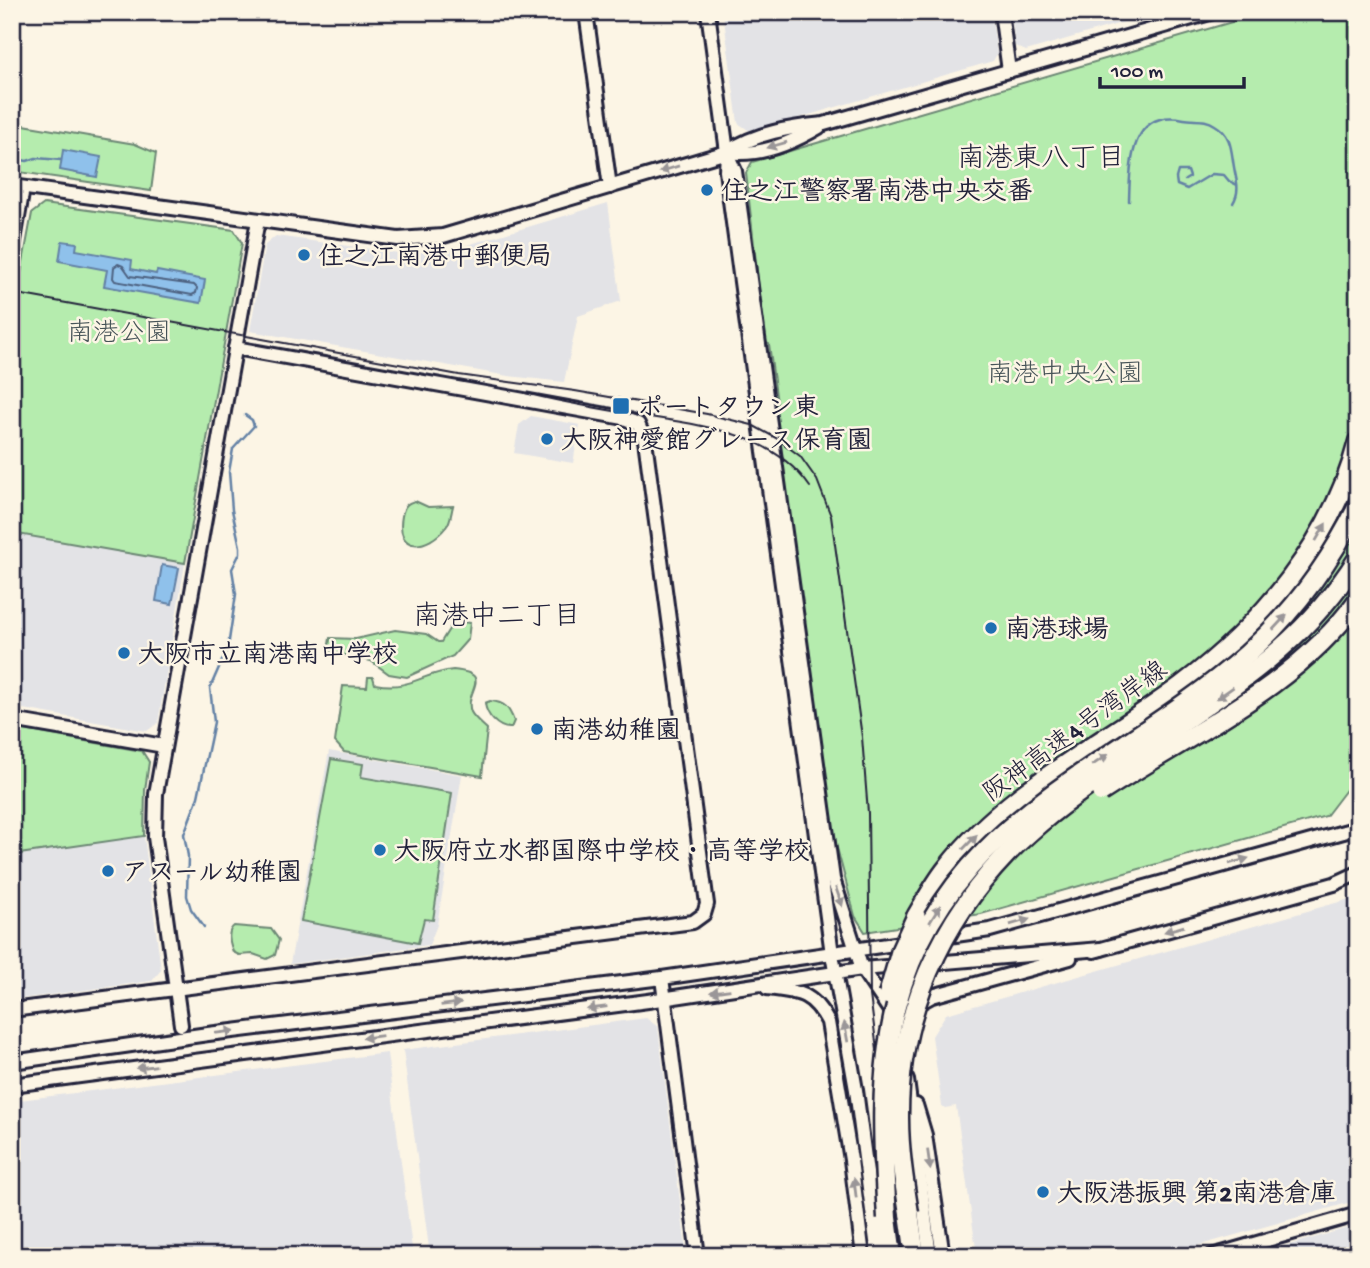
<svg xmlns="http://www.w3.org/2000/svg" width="1370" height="1268" font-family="'Gochi Hand','Klee One',sans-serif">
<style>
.built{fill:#e3e3e6}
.green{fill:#b5ecae;stroke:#6c8774;stroke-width:2}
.water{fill:#8fc1eb;stroke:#6381a5;stroke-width:2}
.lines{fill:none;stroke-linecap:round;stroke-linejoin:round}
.shore{stroke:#4e6281;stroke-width:2}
.stream{stroke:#6381a5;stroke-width:2.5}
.minor-casing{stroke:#22223b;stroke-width:18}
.highway-casing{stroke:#22223b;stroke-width:23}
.minor{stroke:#fcf5e5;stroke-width:12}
.highway{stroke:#fcf5e5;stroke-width:18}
.tram{stroke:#22223b;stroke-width:2}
.highway-bridge-casing{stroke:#22223b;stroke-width:23;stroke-linecap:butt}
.highway-bridge{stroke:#fcf5e5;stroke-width:18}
.oneway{fill:#9a9698}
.poi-dot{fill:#1f6fb2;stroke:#fcf5e5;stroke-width:2.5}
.labels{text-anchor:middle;stroke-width:5;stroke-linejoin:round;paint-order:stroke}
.poi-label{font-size:26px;font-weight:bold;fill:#22223b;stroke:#fcf5e5;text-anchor:start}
.park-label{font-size:26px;fill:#475458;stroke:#fcf5e5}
.street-label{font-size:26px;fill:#22223b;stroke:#fcf5e5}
.neighbourhood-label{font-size:28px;fill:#22223b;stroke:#fcf5e5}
</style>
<rect width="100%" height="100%" fill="#fcf5e5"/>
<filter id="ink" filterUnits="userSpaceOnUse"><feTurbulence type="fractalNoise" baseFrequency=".0143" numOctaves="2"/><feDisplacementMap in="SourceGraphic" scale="14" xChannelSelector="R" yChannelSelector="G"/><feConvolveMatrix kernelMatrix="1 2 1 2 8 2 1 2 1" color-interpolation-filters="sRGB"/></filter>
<g filter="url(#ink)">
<g class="built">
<path d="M723 12H991L997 54 993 61 751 132 738 123Z"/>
<path d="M1011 12H1158L1026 51 1015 46Z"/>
<path d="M608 203 621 301 578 316 564 382 508 376 250 331 265 245 276 236 399 253 447 251Z"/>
<path d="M531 416 580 425 573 463 514 453 519 425Z"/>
<path d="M12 533 185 563 158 723 147 731 12 707Z"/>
<path d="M329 751 462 775 437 925 429 945 290 964Z"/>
<path d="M144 836 161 970 152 981 12 1000V855Z"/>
<path d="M1353 898 1358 902V1200L1162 1256H977L956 1106 945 1108 942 1106 932 1036 946 1014Z"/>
<path d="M646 1018 658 1027 687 1256H430L403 1050Z"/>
<path d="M387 1053 413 1256H12V1101Z"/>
<path d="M1358 1225V1256H1251Z"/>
</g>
<g class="green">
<path d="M1266 12H1358V311L1352 782 1326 816 981 914 865 932 855 916 833 833 774 404 777 403 769 344 765 343 746 173 752 162Z"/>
<path d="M12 123 135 144 156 153 151 191 12 171Z"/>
<path d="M44 204 234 230 242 243 185 563 12 533V322L32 213Z"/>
<path d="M415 501 428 507 453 506C451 513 451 521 446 527 428 550 395 554 402 516 404 507 406 503 415 501Z"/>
<path d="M461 622 470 623 468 639 453 656 407 677 389 674 371 661 328 651 330 638 356 639 395 630 426 634 438 642H441L451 626Z"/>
<path d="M453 670C496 674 463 691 471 712 474 718 482 724 487 729L482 776 344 752 335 742 343 686 367 687 368 677H373L375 684C410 691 422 673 453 670Z"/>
<path d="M490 701C505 702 509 708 514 721L511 728C498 729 486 715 485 703Z"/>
<path d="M12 728 142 751 149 762 145 790 144 836 12 855Z"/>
<path d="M331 759 363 764 361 777 452 793 433 920 424 919 418 943 301 921Z"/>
<path d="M234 926 271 929 279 940 275 955 267 959 253 954 239 955 233 952C230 943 226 932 234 926Z"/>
</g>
<g class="water">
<path d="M63 150 101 157 97 177 60 170Z"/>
<path d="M62 241 77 243 76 250 132 260 131 269 156 274 157 271 205 280 201 303 104 286 107 270 59 261Z"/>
<path d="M162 565 179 568 172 604 156 601Z"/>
</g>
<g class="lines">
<path class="shore" d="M118 264 123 266 130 276 194 285 197 288 196 293 192 295 115 281 113 278 114 267Z"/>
<g class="stream">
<path d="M12 158 27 161 36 158 61 160"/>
<path d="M1185 180 1190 177 1188 171H1178L1176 178 1177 185 1187 189 1212 174 1224 175 1229 181 1237 185"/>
<path d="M1129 201C1130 164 1130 108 1184 119 1195 121 1205 118 1215 125 1232 135 1231 150 1234 167 1236 180 1241 190 1233 203"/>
<path d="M204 927 191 909 187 896 188 856 184 834 198 797 214 722 210 688 228 647 236 594 232 569 240 553V547L232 510 229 472 233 449 254 426 252 420 245 415"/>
</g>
<defs>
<g id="minor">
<path d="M586 12 610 187"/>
<path d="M708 12 727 152 726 171 832 954 856 1090 878 1256"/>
<path d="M1001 12 1009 71"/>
<path d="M727 152C758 157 792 143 819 127"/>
<path d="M728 156 735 171 833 879 862 969 895 1018"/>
<path d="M12 186 398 239 443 236 727 152C755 133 791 127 824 124L1213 12"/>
<path d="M12 252 23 188"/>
<path d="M12 720 164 746"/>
<path d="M1094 951 1334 884 1358 873"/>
<path d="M662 978 698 1256"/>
<path d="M767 988C799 992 812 992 828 1022L851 1160 863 1256"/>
<path d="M914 1006 932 996 1070 958"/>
<path d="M12 1010 693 922 704 914 707 904 645 440 638 424 624 418 235 348"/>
<path d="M181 1025 155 837 156 794 258 220"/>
<path d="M12 1062 208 1034 662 978 990 930 1358 828"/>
<path d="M907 1080 930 1256"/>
<path d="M12 1085 648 1001 862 969 1101 949"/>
<path d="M916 1105 925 1135 943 1256"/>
<path d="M1212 1256 1358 1214"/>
</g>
<g id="highway">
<path d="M916 917C926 900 935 883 947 868 1008 789 1102 745 1181 686 1262 625 1332 542 1358 442"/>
<path d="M909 1213 915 1256"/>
<path d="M887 1218 892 1256"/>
</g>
</defs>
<use href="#minor" class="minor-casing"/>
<use href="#highway" class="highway-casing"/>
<use href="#minor" class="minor"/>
<use href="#highway" class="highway"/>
<g class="tram">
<path d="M12 293 459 375 575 391 707 414 752 425 776 438 800 456 817 480 831 516 862 737 868 813 870 995 903 1256"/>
<path d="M525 393C560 402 596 408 631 414 695 425 770 429 810 487"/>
</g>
<defs>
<g id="highway-bridge">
<path d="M1101 792C1189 734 1295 688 1358 600"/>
<path d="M888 995 901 950 916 917"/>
<path d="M909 1213C904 1182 899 1150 899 1118 898 1002 952 897 1040 823 1084 786 1135 755 1182 722 1254 673 1311 633 1358 558"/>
<path d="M887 1218C883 1148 878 1075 896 1006 947 815 1115 771 1247 654 1294 612 1330 563 1358 506"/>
</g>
</defs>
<use href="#highway-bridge" class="highway-bridge-casing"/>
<use href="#highway-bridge" class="highway-bridge"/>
</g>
<defs><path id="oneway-solid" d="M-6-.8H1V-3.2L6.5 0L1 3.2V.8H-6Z" transform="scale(1.75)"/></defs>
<g class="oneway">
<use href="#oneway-solid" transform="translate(777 145) rotate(164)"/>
<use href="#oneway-solid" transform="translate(669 169) rotate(163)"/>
<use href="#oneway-solid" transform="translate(1321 532) rotate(-60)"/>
<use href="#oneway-solid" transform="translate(1280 622) rotate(-47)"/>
<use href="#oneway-solid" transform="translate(1225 693) rotate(145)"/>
<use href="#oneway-solid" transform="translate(1100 760) rotate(-34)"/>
<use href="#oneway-solid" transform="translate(970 842) rotate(-46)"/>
<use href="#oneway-solid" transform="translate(1239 861) rotate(-16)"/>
<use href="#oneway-solid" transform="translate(839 897) rotate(71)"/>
<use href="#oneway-solid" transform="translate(935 914) rotate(-58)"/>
<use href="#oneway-solid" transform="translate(1020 922) rotate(-16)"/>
<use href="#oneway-solid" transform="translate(1174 929) rotate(164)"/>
<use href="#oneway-solid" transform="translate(720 991) rotate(172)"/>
<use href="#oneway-solid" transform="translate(451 1004) rotate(-7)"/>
<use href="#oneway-solid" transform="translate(597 1008) rotate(172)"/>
<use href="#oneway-solid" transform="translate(225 1032) rotate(-7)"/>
<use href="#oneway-solid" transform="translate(846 1032) rotate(-100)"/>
<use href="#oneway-solid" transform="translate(372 1037) rotate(172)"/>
<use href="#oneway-solid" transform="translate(146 1067) rotate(172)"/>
<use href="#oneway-solid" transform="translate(929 1160) rotate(82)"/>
<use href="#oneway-solid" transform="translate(855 1188) rotate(-97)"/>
</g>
</g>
<g class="poi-dot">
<circle cx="707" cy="190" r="7"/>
<circle cx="304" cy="255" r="7"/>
<rect x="612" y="397" width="18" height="18" rx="3.5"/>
<circle cx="547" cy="439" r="7"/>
<circle cx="991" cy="628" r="7"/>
<circle cx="124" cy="653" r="7"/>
<circle cx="537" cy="729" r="7"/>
<circle cx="380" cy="850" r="7"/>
<circle cx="108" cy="871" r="7"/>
<circle cx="1043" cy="1192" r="7"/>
</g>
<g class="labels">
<g class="poi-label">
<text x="721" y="199">住之江警察署南港中央交番</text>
<text x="318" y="264">住之江南港中郵便局</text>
<text x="637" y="415">ポートタウン東</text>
<text x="561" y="448">大阪神愛館グレース保育園</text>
<text x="1005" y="637">南港球場</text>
<text x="138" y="662">大阪市立南港南中学校</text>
<text x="551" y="738">南港幼稚園</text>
<text x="394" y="859">大阪府立水都国際中学校・高等学校</text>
<text x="122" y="880">アスール幼稚園</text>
<text x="1057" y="1201">大阪港振興 第2南港倉庫</text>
</g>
<g class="park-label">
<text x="119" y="340">南港公園</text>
<text x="1065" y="381">南港中央公園</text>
</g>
<g class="street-label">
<text transform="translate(1074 730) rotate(-36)" y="9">阪神高速4号湾岸線</text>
</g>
<g class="neighbourhood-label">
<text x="1041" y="166">南港東八丁目</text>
<text x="497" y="624">南港中二丁目</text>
</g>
</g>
<rect width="1370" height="1268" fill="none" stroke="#fcf5e5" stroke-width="42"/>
<rect x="21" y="21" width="1328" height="1226" fill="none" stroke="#22223b" stroke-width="2.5" filter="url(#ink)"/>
<path d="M1100 77v10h144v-10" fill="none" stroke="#22223b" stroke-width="3.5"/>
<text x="1111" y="77" font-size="21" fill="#22223b" stroke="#fcf5e5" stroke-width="5" paint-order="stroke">100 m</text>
</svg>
